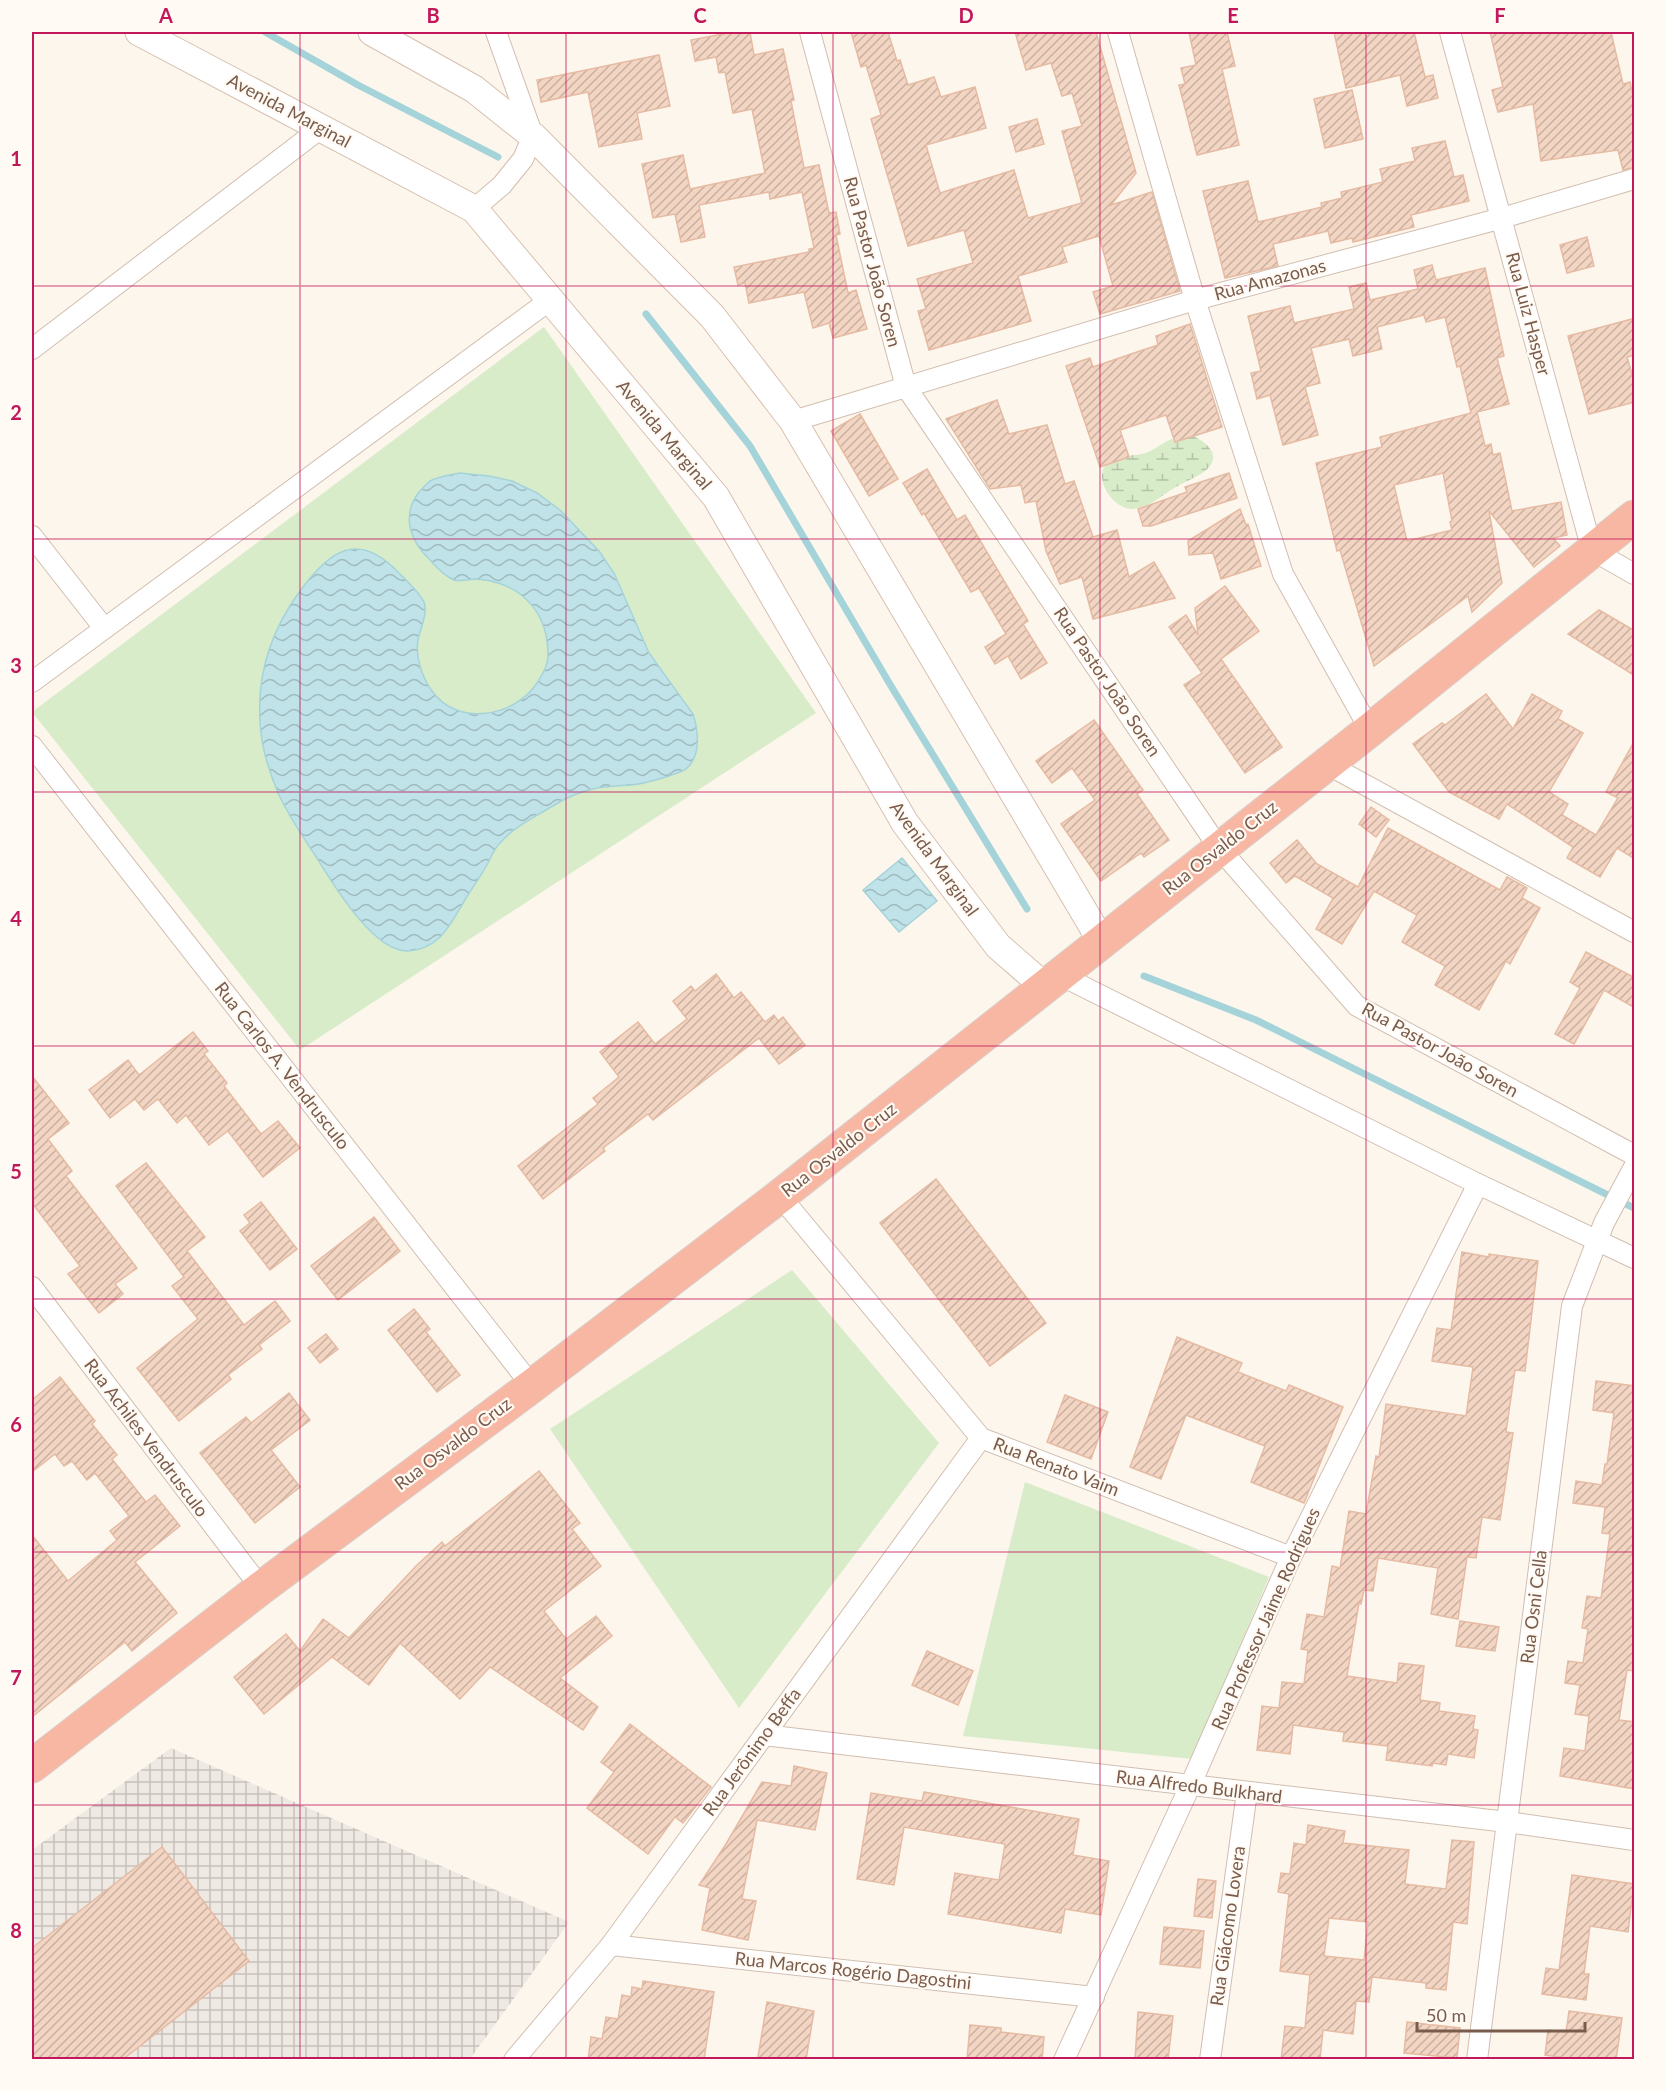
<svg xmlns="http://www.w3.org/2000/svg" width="1666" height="2091" font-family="Lato,sans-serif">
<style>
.industrial{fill:url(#industrial-grid)}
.grass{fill:#d8ecc9}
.wetland{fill:url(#wetland-marsh)}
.water{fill:url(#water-waves);stroke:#a5d3da;stroke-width:1.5}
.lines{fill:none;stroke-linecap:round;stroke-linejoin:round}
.stream{stroke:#a5d3da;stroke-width:7}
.building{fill:url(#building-hatch);stroke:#e6bba3;stroke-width:1.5;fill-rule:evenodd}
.street-casing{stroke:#d1beb0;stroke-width:22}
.secondary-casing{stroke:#d6c0b0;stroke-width:29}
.highway-casing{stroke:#dad1cd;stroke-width:35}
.street{stroke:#fff;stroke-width:20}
.secondary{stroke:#fff;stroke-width:27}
.highway{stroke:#f7b7a3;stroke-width:33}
.grid{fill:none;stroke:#c2185b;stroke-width:1.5;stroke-opacity:0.55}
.labels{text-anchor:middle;stroke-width:4.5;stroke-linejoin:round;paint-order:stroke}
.street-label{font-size:18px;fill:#7a5c4d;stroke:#fffaf3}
.neatline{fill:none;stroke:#c2185b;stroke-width:2}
.grid-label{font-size:20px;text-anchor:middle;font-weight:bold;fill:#c2185b}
</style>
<defs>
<pattern id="industrial-grid" width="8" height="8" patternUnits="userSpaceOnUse" patternTransform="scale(1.5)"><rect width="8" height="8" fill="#efe9e4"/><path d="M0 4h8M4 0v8" fill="none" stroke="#c7c0bb"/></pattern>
<pattern id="wetland-marsh" width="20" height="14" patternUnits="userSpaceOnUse" patternTransform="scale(1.5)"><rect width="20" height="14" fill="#d8ecc9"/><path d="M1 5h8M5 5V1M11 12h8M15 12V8" fill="none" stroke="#b4c2a5"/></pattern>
<pattern id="water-waves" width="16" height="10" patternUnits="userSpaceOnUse" patternTransform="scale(1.5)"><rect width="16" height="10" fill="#bfe3e8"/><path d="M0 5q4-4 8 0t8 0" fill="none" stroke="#a0bbbe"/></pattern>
<pattern id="building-hatch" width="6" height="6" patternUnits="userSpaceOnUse" patternTransform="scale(1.5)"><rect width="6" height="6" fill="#f3d5c3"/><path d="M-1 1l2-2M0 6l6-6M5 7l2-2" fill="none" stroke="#cab0a1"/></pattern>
</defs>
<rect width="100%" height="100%" fill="#fdf6ec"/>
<path class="industrial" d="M171 1748 569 1922 470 2059H32V1850Z"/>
<g class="grass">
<path d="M544 327 816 713 300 1050 32 712Z"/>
<path d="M792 1270 939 1443 739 1708 550 1429Z"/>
<path d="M1025 1482 1269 1577 1192 1759 963 1736Z"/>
</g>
<path class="wetland" d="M1191 435C1200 439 1208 444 1212 452 1220 470 1187 480 1176 487 1165 493 1156 502 1144 506 1140 507 1136 509 1131 509 1114 508 1093 481 1106 464 1114 454 1133 457 1145 453 1153 451 1161 444 1169 440 1176 437 1184 436 1191 435Z"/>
<g class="water">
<path d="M460 473 489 476 512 481 537 493 560 510 599 551 614 573 649 653 693 714C698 729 701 753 689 766 684 772 676 773 669 776 656 780 644 784 631 785 618 786 606 786 593 789 578 792 564 799 551 807 533 818 514 827 500 843 494 849 492 855 488 863 482 874 475 884 468 895 452 920 443 948 409 951 373 953 332 882 315 855 302 836 289 816 279 795 269 772 261 747 260 721 257 673 272 629 300 591 330 550 358 530 399 573 407 581 419 592 424 602 428 614 420 629 418 640 415 657 422 677 432 691 457 727 515 717 537 683 543 673 548 666 548 655 548 630 540 609 520 594 509 585 491 580 477 579 470 579 461 582 454 580 445 576 436 567 430 560 410 541 401 516 419 492 423 488 425 485 430 481 439 476 450 475 460 473Z"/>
<path d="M902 858 937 901 899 932 863 890Z"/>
</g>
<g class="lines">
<g class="stream">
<path d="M265 32 358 85 498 157"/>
<path d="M646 314 750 446 891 686 1027 909"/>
<path d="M1144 976 1256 1020 1634 1208"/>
</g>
</g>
<g class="building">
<path d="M733 32H750L754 55 783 49 794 100 791 101 804 168 819 165 829 213 836 212 840 234 836 235 848 293 856 290 867 329 833 338 829 323 813 328 804 292 749 303 745 283 738 285 734 267 809 252V249L814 248 802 192 770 199 769 192 699 205 705 237 681 242 675 214 653 218 642 164 683 155 690 189 765 173 752 109 733 113 725 72 719 73 716 57 695 61 691 40Z"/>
<path d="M851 32H888L897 61 900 60 908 85 934 77 941 97 975 87 986 128 926 145 940 193 1014 170 1028 218 1082 203 1062 131 1082 126 1072 93 1062 96 1051 63 1026 70 1015 32H1096L1136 173 1111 205 1152 192 1180 291 1100 314 1093 292 1113 286 1099 236 1062 247 1067 262 1018 276 1031 321 929 350 918 311 926 309 917 279 973 263 964 230 908 246 871 119 881 115 866 65 861 67Z"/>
<path d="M1189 32H1227L1235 66 1222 69 1239 145 1197 155 1179 85 1185 84 1181 68 1196 65Z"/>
<path d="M1334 32H1414L1425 77 1433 75 1438 98 1407 106 1400 75 1346 88Z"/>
<path d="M1490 32H1611L1623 84 1630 82 1635 104V167L1623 170 1618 150 1541 161 1533 104 1498 112 1492 90 1503 87Z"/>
<path d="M659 55 670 106 637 113 642 139 599 147 588 92 541 102 537 80Z"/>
<path d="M1352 90 1363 139 1325 148 1314 99Z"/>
<path d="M1037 119 1044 144 1016 152 1009 127Z"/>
<path d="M1445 141 1454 177 1463 175 1469 201 1411 215 1414 227 1353 242 1352 238 1331 243 1328 231 1273 244 1278 266 1225 278 1203 191 1248 181 1258 222 1322 207 1321 203 1342 198 1341 192 1383 182 1380 169 1415 161 1412 148Z"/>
<path d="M1587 237 1594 266 1567 273 1560 245Z"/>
<path d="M1432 265 1436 280 1485 268 1504 356 1497 358 1509 404 1477 412 1485 446 1491 444 1493 455 1500 453 1512 511 1561 502 1567 535 1553 538 1560 546 1534 567 1489 511 1502 583 1472 612 1468 596 1374 666 1340 550 1337 551 1316 463 1382 447 1380 437 1471 413 1460 366 1457 367 1445 317 1426 322 1424 315 1377 327 1382 349 1353 356 1349 339 1311 348 1320 383 1305 387 1318 435 1283 445 1270 395 1257 399 1251 373 1261 371 1248 316 1290 306 1294 323 1354 309 1349 287 1366 283 1370 300 1418 289 1414 270ZM1443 473 1452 521 1450 522 1452 530 1407 541 1394 485Z"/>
<path d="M1632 319 1635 329V355L1627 357 1635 384V402L1589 414 1568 336Z"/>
<path d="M1190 324 1222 427 1175 442 1166 415 1120 430 1129 457 1100 467 1066 366 1090 358 1093 367 1137 352 1158 345 1156 336Z"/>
<path d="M997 400 1009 434 1047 425 1065 484 1074 481 1093 537 1117 530 1129 577 1154 562 1175 598 1093 619 1082 577 1060 584 1046 551 1036 501 1025 503 1021 485 990 489 946 419Z"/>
<path d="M860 414 898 479 869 496 831 431Z"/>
<path d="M927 469 957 520 965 515 1028 621 1023 624 1047 663 1021 679 1008 656 995 664 985 647 1006 634 979 588 971 592 924 513 922 515 903 483Z"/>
<path d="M1229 473 1237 498 1151 526H1143L1138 509 1187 492 1185 487Z"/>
<path d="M1240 509 1246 525 1248 524 1261 566 1221 579 1213 553 1189 555 1188 541Z"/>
<path d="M1225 586 1259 631 1221 659 1282 747 1245 773 1184 685 1202 673 1169 627 1186 615 1198 635 1195 608Z"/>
<path d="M1599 610 1635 631V676L1568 634Z"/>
<path d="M1486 694 1513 729 1532 694 1562 711 1558 719 1583 733 1549 792 1568 804 1562 815 1596 835 1618 798 1606 792 1635 740V859L1617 848 1600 877 1567 858 1573 847 1507 804 1499 819 1449 792 1413 744 1442 723 1445 725Z"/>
<path d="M1094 720 1143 790 1137 794 1169 840 1144 857 1141 853 1101 881 1061 824 1095 800 1072 768 1052 783 1036 761Z"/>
<path d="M1371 807 1389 820 1376 837 1359 824Z"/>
<path d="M1388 828 1500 890 1507 877 1527 888 1522 898 1540 908 1510 964 1506 961 1479 1010 1435 985 1445 966 1402 942 1417 915 1374 891 1342 944 1316 929 1333 898 1295 876 1286 883 1270 863 1297 840 1317 864 1358 887Z"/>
<path d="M1586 952 1635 978V1008L1604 990 1574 1044 1555 1034 1580 988 1570 982Z"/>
<path d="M716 974 734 998 741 992 765 1022 774 1015 778 1021 783 1017 805 1045 779 1064 759 1038 653 1120 648 1114 603 1148 605 1151 543 1199 518 1166 598 1104 593 1098 619 1077 600 1052 638 1022 655 1044 687 1019 673 1001 691 986 695 991Z"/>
<path d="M193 1032 208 1051 204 1054 227 1083 224 1086 261 1134 278 1121 300 1148 263 1177 228 1131 209 1145 186 1115 177 1123 158 1099 144 1110 135 1099 110 1118 89 1090 128 1060 139 1075Z"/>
<path d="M32 1076 69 1123 48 1139 72 1171 66 1176 137 1268 115 1284 123 1294 99 1313 68 1274 80 1266 32 1203Z"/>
<path d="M146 1163 205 1237 187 1251 244 1325 275 1301 290 1321 259 1345 262 1349 228 1375 231 1379 179 1421 137 1368 198 1319 172 1286 184 1277 116 1186Z"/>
<path d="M936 1179 1046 1323 990 1366 880 1223Z"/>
<path d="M261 1202 297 1249 270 1270 240 1231 250 1223 244 1215Z"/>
<path d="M374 1217 400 1251 338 1300 311 1266Z"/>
<path d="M1462 1252 1489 1257V1254L1538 1261 1525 1371 1515 1370 1506 1432 1513 1433 1500 1520 1482 1517 1476 1558 1467 1557 1458 1619 1431 1614 1438 1568 1378 1558 1373 1591 1364 1590 1361 1604 1359 1603 1347 1676 1397 1683 1399 1663 1424 1666 1420 1700 1440 1703 1439 1711 1475 1716 1473 1729 1478 1730 1474 1758 1448 1754 1446 1765 1433 1763 1432 1766 1386 1760 1388 1746 1343 1741 1344 1732 1293 1725 1290 1754 1257 1750 1262 1706 1279 1708 1282 1682 1304 1684 1308 1650 1301 1649 1307 1614 1324 1617 1332 1566 1340 1568 1349 1511 1366 1514 1376 1456 1379 1457 1386 1404 1466 1416 1473 1367 1432 1361 1437 1328 1451 1330Z"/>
<path d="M414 1309 430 1329 426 1332 460 1375 437 1392 388 1330Z"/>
<path d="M326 1334 338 1349 320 1363 308 1348Z"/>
<path d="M1177 1337 1242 1363 1238 1372 1286 1391 1289 1385 1343 1407 1304 1503 1251 1482 1265 1446 1186 1415 1161 1479 1130 1467Z"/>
<path d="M60 1377 95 1421 92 1424 117 1455 112 1459 146 1502 155 1495 180 1526 135 1562 177 1613 132 1651 125 1642 32 1717V1535L68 1581 117 1540 110 1531 129 1516 95 1473 87 1480 72 1461 64 1466 55 1454 32 1472V1400Z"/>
<path d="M1596 1381 1635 1386V1671L1627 1670 1619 1720 1635 1722V1789L1560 1776 1564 1748 1585 1751 1589 1716 1575 1714 1580 1685 1565 1683 1568 1661 1583 1663 1588 1629 1582 1628 1587 1596 1601 1598 1610 1534 1602 1533 1605 1507 1573 1503 1576 1481 1602 1485 1605 1464H1607L1614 1413 1593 1410Z"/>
<path d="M289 1393 310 1420 271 1450 300 1487 255 1523 200 1453 246 1417 251 1423Z"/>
<path d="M1065 1395 1108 1412 1091 1459 1047 1442Z"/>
<path d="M539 1471 580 1523 572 1529 601 1566 544 1611 566 1639 596 1616 612 1636 560 1678 598 1707 583 1730 490 1667 460 1699 400 1643 369 1685 332 1657 264 1714 234 1677 286 1634 300 1651 323 1619 349 1638 416 1566 442 1542 445 1546Z"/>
<path d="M1460 1621 1499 1627 1495 1651 1456 1646Z"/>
<path d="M927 1651 973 1671 958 1705 912 1685Z"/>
<path d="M630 1724 711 1787 683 1823 675 1817 648 1854 587 1808 614 1772 601 1762Z"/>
<path d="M794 1766 827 1773 815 1830 757 1820 742 1899 756 1901 748 1940 702 1930 710 1888 699 1885 726 1844 762 1782 791 1786Z"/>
<path d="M924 1792 1079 1819 1073 1855 1109 1861 1101 1915 1065 1909 1061 1933 948 1914 955 1873 999 1880 1005 1844 904 1827 894 1885 857 1879 871 1793 922 1801Z"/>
<path d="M1308 1825 1345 1831 1343 1843 1409 1850 1405 1884 1446 1889 1452 1840 1474 1842 1467 1924 1453 1922 1446 1990 1426 1988V1983L1372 1977 1369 2002 1356 2001 1353 2034 1323 2030 1320 2060H1281L1285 2026 1305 2028 1310 1975 1280 1971 1289 1894 1278 1892 1281 1873 1290 1874 1294 1843 1306 1845ZM1329 1918 1368 1922 1364 1960 1324 1956Z"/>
<path d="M162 1847 249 1961 122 2060H32V1948Z"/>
<path d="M1572 1875 1634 1884 1628 1932 1590 1926 1584 1974H1589L1586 2000 1542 1994 1546 1968 1559 1970Z"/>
<path d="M1198 1879 1216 1881 1212 1918 1194 1916Z"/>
<path d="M1164 1927 1204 1931 1200 1968 1160 1964Z"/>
<path d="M643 1981 714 1992 704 2060H588L591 2037 602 2039 606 2017 618 2019 622 1995 631 1997 632 1987 642 1989Z"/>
<path d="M767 2002 814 2011 806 2060H772L758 2057Z"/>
<path d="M1569 2011 1622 2018 1616 2060H1579L1545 2055 1548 2030 1566 2032Z"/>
<path d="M1138 2012 1173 2016 1168 2060H1135Z"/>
<path d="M1407 2022 1460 2028 1457 2058 1404 2053Z"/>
<path d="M970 2025 1001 2028V2032L1044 2037 1042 2060H967Z"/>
</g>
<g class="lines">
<defs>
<g id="street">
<path d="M810 32 906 387 1219 848 1357 1006 1634 1155"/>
<path d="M1118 32 1195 300 1283 574 1370 730"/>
<path d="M1450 32 1592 550 1634 574"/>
<path d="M474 209 502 185 523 159 533 136 496 32"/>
<path d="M32 349 321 128"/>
<path d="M793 421 1195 300 1502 218 1634 179"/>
<path d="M32 536 104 628"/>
<path d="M32 682 550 300"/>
<path d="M32 746 532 1386"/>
<path d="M1327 764 1634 932"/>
<path d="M1060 975 1478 1184 1634 1258"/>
<path d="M780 1196 981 1438 1291 1557"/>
<path d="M32 1287 261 1588"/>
<path d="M764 1735 1507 1822 1634 1840"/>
<path d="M611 1945 1094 1997"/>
<path d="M514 2060 611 1945 981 1438"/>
<path d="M1064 2060 1190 1786 1291 1557 1478 1184"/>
<path d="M1210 2060 1247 1792"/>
<path d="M1477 2060 1572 1306 1604 1223 1634 1167"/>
</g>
<g id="secondary">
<path d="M139 32 474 209 716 497 905 823 998 946 1045 987"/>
<path d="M372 32 474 89 533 136 712 316 793 421 1102 942"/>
</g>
<path id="highway" d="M32 1766 261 1588 532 1386 780 1196 1370 730 1634 517"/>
</defs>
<use href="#street" class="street-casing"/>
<use href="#secondary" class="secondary-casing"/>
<use href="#highway" class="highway-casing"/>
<use href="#street" class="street"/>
<use href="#secondary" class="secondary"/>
<use href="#highway" class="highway"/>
</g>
<path class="grid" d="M300 32V2060M566 32V2060M833 32V2060M1100 32V2060M1366 32V2060M32 286H1634M32 539H1634M32 792H1634M32 1046H1634M32 1299H1634M32 1552H1634M32 1805H1634"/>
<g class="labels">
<g class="street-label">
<text transform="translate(289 111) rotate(28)" y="6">Avenida Marginal</text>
<text transform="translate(872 262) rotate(75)" y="6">Rua Pastor João Soren</text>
<text transform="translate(1270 280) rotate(-15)" y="6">Rua Amazonas</text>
<text transform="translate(1528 314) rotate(75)" y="6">Rua Luiz Hasper</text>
<text transform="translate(664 435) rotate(50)" y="6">Avenida Marginal</text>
<text transform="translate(1107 682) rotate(56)" y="6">Rua Pastor João Soren</text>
<text transform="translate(1220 848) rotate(-38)" y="6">Rua Osvaldo Cruz</text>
<text transform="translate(934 859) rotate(54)" y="6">Avenida Marginal</text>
<text transform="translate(1440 1050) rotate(29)" y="6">Rua Pastor João Soren</text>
<text transform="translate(282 1066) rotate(52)" y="6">Rua Carlos A. Vendrusculo</text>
<text transform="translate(839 1150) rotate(-38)" y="6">Rua Osvaldo Cruz</text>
<text transform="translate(146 1438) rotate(53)" y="6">Rua Achiles Vendrusculo</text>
<text transform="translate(453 1444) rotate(-37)" y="6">Rua Osvaldo Cruz</text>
<text transform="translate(1056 1467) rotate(21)" y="6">Rua Renato Vaim</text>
<text transform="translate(1534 1607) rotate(-83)" y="6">Rua Osni Cella</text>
<text transform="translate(1266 1619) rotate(-66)" y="6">Rua Professor Jaime Rodrigues</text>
<text transform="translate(752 1752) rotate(-54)" y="6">Rua Jerônimo Beffa</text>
<text transform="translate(1199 1787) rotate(7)" y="6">Rua Alfredo Bulkhard</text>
<text transform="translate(1228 1926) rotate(-82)" y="6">Rua Giácomo Lovera</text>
<text transform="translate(853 1971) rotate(6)" y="6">Rua Marcos Rogério Dagostini</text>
</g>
</g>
<rect width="1666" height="2091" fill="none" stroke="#fffaf3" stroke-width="66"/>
<path d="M1417 2022v9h168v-9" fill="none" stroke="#7a5c4d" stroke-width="3"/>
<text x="1426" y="2022" font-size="18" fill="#7a5c4d" stroke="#fffaf3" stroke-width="4.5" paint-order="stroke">50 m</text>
<rect x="33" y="33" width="1600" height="2025" class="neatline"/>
<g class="grid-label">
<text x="166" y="23">A</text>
<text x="433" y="23">B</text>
<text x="700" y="23">C</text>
<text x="966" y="23">D</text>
<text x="1233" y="23">E</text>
<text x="1500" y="23">F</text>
<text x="16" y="166">1</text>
<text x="16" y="420">2</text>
<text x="16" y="673">3</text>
<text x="16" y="926">4</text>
<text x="16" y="1179">5</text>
<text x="16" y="1432">6</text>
<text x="16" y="1685">7</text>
<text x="16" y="1938">8</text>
</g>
</svg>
